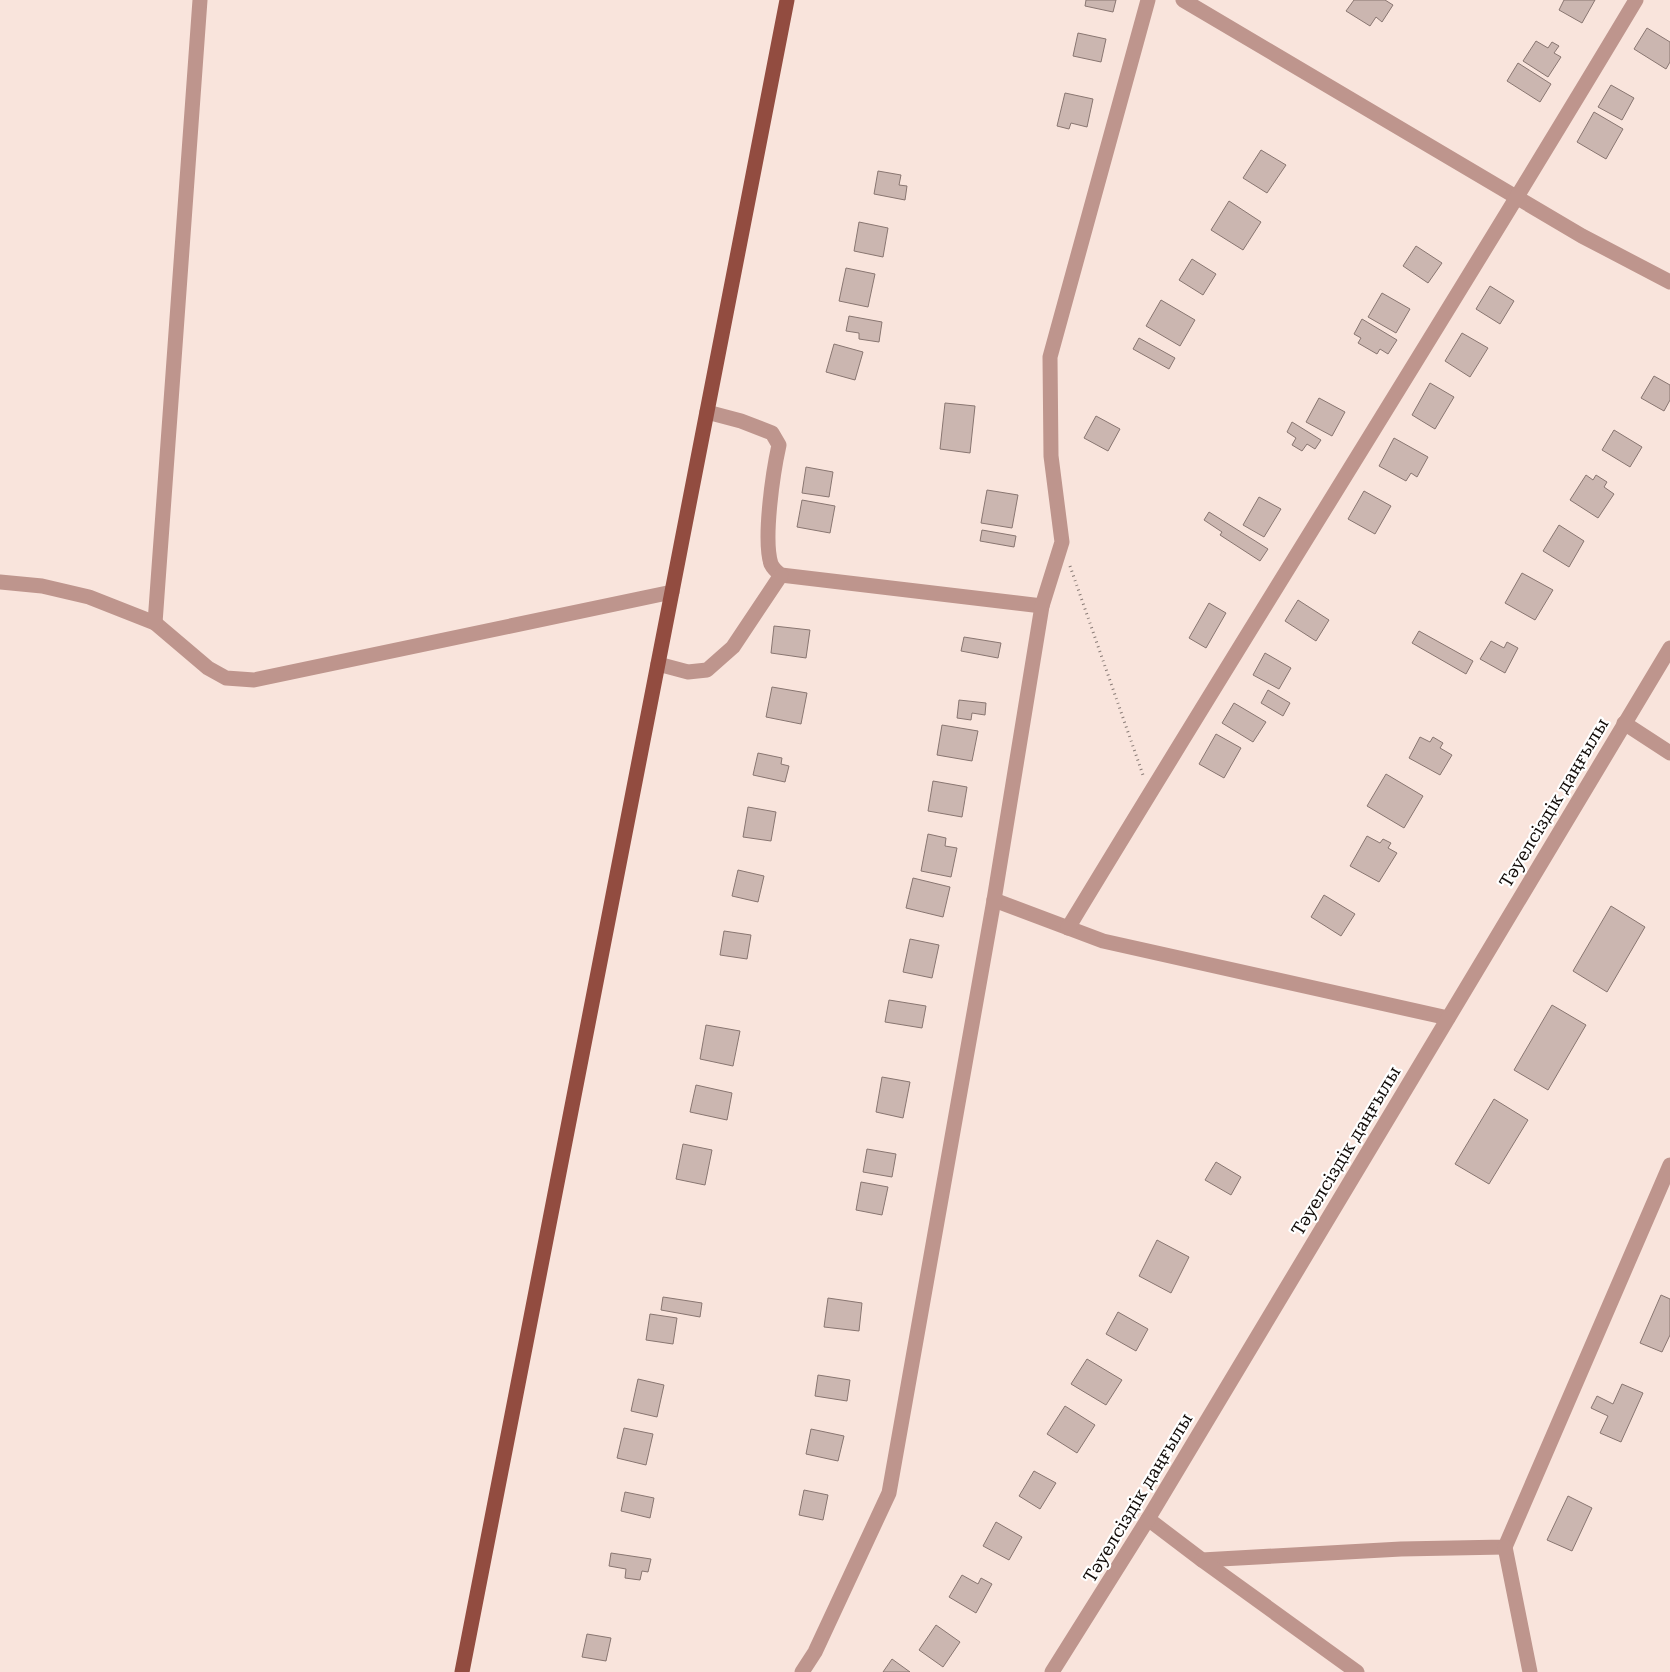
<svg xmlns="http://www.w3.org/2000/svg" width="1670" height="1672" font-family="'Roboto Serif',serif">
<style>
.building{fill:#cbb6b0;stroke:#897671}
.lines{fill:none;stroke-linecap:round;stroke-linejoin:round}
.path{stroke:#8a7c77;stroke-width:3;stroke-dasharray:1 4;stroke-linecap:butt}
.minor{stroke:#be958d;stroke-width:15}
.major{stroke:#924c40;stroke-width:15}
.labels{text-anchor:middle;stroke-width:4.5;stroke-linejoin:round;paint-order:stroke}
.street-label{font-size:18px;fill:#130d0a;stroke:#fff}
</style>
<rect width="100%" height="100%" fill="#f9e4dc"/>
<g class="building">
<path d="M1086 0H1116L1113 12 1085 6Z"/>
<path d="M1354 0H1385L1393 5 1382 22 1376 17 1370 26 1346 11Z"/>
<path d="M1564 0H1595L1582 23 1559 10Z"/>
<path d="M1647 28 1670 42V62L1666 69 1634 49Z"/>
<path d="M1078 33 1106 39 1101 62 1073 56Z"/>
<path d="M1536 41 1548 48 1552 42 1559 46 1554 53 1561 57 1548 77 1523 61Z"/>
<path d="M1518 63 1551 84 1540 102 1507 81Z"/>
<path d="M1611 85 1634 98 1622 120 1598 107Z"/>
<path d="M1065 93 1093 99 1087 127 1071 123 1069 129 1057 126Z"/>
<path d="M1594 112 1623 129 1606 159 1577 142Z"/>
<path d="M1261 150 1286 165 1267 193 1243 178Z"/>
<path d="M878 171 901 175 899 185 907 186 905 200 874 194Z"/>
<path d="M1229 201 1261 222 1243 250 1211 230Z"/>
<path d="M859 222 888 228 883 257 854 251Z"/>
<path d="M1416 246 1442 263 1428 283 1403 266Z"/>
<path d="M1192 259 1216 274 1203 295 1179 280Z"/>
<path d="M846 268 875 274 868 307 839 301Z"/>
<path d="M1490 286 1514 301 1500 324 1476 309Z"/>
<path d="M1382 293 1410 309 1396 333 1368 317Z"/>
<path d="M1161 300 1195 320 1180 346 1146 326Z"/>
<path d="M849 316 882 322 879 342 859 339V333L846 331Z"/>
<path d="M1362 319 1397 340 1388 354 1380 349 1377 354 1358 343 1361 338 1354 334Z"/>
<path d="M1462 333 1488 348 1470 377 1445 361Z"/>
<path d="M1139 338 1175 358 1169 369 1133 349Z"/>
<path d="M834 344 863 352 855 380 826 372Z"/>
<path d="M1654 376 1670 385V400L1664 411 1641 398Z"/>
<path d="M1430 383 1454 397 1435 429 1412 415Z"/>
<path d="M1319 398 1345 412 1332 436 1306 422Z"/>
<path d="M945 403 975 406 970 453 940 449Z"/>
<path d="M1096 416 1120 429 1108 451 1084 438Z"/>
<path d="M1292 422 1321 440 1315 449 1307 444 1302 451 1292 445 1296 438 1287 432Z"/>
<path d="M1614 430 1642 447 1630 467 1602 450Z"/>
<path d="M1394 438 1428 457 1417 477 1411 473 1406 481 1379 466Z"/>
<path d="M806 467 833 472 829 497 802 493Z"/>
<path d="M1586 475 1593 480 1596 475 1607 482 1604 487 1614 494 1598 518 1570 500Z"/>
<path d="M987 490 1018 495 1012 528 981 523Z"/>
<path d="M1364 491 1391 506 1375 534 1348 519Z"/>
<path d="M1259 497 1281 509 1264 537 1243 525Z"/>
<path d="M802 500 835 506 830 533 797 527Z"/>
<path d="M1209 512 1268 549 1260 561 1220 535 1222 532 1204 520Z"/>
<path d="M1559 525 1584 541 1569 567 1543 551Z"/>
<path d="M982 530 1016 536 1014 547 980 541Z"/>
<path d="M1522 573 1553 590 1535 620 1505 603Z"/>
<path d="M1298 600 1329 620 1316 641 1285 621Z"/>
<path d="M1209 603 1226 613 1206 648 1189 638Z"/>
<path d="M774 626 810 630 806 658 771 653Z"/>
<path d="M1419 631 1473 661 1466 674 1412 643Z"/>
<path d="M964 637 1001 643 998 658 961 651Z"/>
<path d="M1491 641 1504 648 1507 642 1518 648 1505 673 1480 659Z"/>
<path d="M1265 653 1291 668 1279 689 1253 675Z"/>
<path d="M772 687 807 693 801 724 766 717Z"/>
<path d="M1268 690 1290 703 1283 716 1261 703Z"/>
<path d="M959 700 986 703 985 715 972 713 971 720 957 718Z"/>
<path d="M1234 703 1266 722 1253 742 1222 723Z"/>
<path d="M942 725 978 731 972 761 937 755Z"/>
<path d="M1216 734 1241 748 1224 778 1199 764Z"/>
<path d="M1420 737 1430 742 1433 737 1443 743 1440 748 1452 755 1440 775 1409 758Z"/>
<path d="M758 753 782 758 781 764 789 766 785 782 753 775Z"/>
<path d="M1386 774 1423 796 1404 828 1367 806Z"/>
<path d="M933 781 967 787 962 817 928 811Z"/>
<path d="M748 807 776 812 771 841 743 837Z"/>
<path d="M928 834 946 838 945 846 957 848 951 877 921 871Z"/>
<path d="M1367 836 1380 843 1383 839 1391 843 1388 848 1397 853 1379 882 1350 866Z"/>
<path d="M738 870 764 876 758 902 732 896Z"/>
<path d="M913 878 950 887 943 917 906 908Z"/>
<path d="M1324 895 1355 914 1341 936 1311 917Z"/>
<path d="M1611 906 1645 927 1607 992 1573 971Z"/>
<path d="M724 931 751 935 747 959 720 955Z"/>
<path d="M910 939 939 945 932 978 903 972Z"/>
<path d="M889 1000 926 1006 922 1028 885 1022Z"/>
<path d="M1552 1005 1586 1025 1548 1090 1514 1070Z"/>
<path d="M706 1025 740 1031 733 1066 700 1059Z"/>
<path d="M882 1077 910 1082 903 1118 876 1112Z"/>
<path d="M696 1085 732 1093 727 1120 690 1112Z"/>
<path d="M1494 1099 1528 1120 1489 1184 1455 1164Z"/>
<path d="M683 1144 712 1150 705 1185 676 1179Z"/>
<path d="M867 1149 896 1154 892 1177 863 1172Z"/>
<path d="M1216 1162 1241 1177 1231 1195 1205 1180Z"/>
<path d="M861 1182 888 1187 882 1215 856 1210Z"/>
<path d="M1157 1240 1189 1257 1171 1293 1139 1276Z"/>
<path d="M1661 1295 1670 1299V1335L1662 1352 1640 1343Z"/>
<path d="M663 1297 702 1303 700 1317 661 1310Z"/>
<path d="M828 1298 862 1303 859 1331 824 1327Z"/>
<path d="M1118 1312 1148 1329 1136 1351 1106 1334Z"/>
<path d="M650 1314 677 1318 673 1344 646 1340Z"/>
<path d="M1087 1359 1122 1380 1106 1405 1071 1384Z"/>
<path d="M818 1375 850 1380 847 1401 815 1396Z"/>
<path d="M638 1379 664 1385 657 1417 631 1411Z"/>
<path d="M1622 1384 1643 1393 1621 1442 1600 1433 1608 1416 1591 1408 1597 1396 1613 1404Z"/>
<path d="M1065 1406 1095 1425 1077 1453 1047 1434Z"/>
<path d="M624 1428 653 1434 646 1465 617 1458Z"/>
<path d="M811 1429 844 1436 838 1461 806 1454Z"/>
<path d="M1034 1471 1056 1483 1040 1509 1019 1496Z"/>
<path d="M804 1490 828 1495 823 1520 799 1515Z"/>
<path d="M625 1492 654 1498 650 1518 621 1511Z"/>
<path d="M1568 1496 1592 1508 1572 1551 1547 1540Z"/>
<path d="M996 1522 1022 1537 1009 1560 983 1546Z"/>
<path d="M611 1553 651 1559 648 1572 642 1571 640 1580 625 1578 626 1569 609 1566Z"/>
<path d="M962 1575 978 1584 981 1578 992 1584 976 1613 949 1597Z"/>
<path d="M936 1625 960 1642 943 1667 919 1650Z"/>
<path d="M587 1634 611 1638 606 1661 582 1657Z"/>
<path d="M892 1659 910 1672H883Z"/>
</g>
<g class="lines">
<path class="path" d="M1070 566 1143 775"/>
<g class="minor">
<path d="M1183 0 1582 236 1670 282"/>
<path d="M707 412 741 421 772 433 779 445C773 472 763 539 771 564 773 568 777 572 781 575L1042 606"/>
<path d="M0 582 42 586 89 597 155 623 208 668 226 678 254 680 672 592"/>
<path d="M155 623 200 0"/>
<path d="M658 664 688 672 707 670 733 647 781 575"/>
<path d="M1624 723 1670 753"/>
<path d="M994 900 1103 941 1448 1018"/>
<path d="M1068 928C1256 617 1450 311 1636 0"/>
<path d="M1148 1519 1202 1560 1401 1549 1505 1547 1670 1165"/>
<path d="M1505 1547 1530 1672"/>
<path d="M1202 1560 1357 1672"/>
<path d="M802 1672 815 1652 889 1493 994 900 1042 606 1062 542 1051 456 1050 357 1148 0"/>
<path d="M1052 1672 1148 1519 1670 648"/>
</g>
<path class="major" d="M462 1672 787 0"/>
</g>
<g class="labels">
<g class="street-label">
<text transform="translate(1554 803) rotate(-59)" y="6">Тәуелсіздік даңғылы</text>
<text transform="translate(1346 1151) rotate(-59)" y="6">Тәуелсіздік даңғылы</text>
<text transform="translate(1138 1498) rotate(-59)" y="6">Тәуелсіздік даңғылы</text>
</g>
</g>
</svg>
